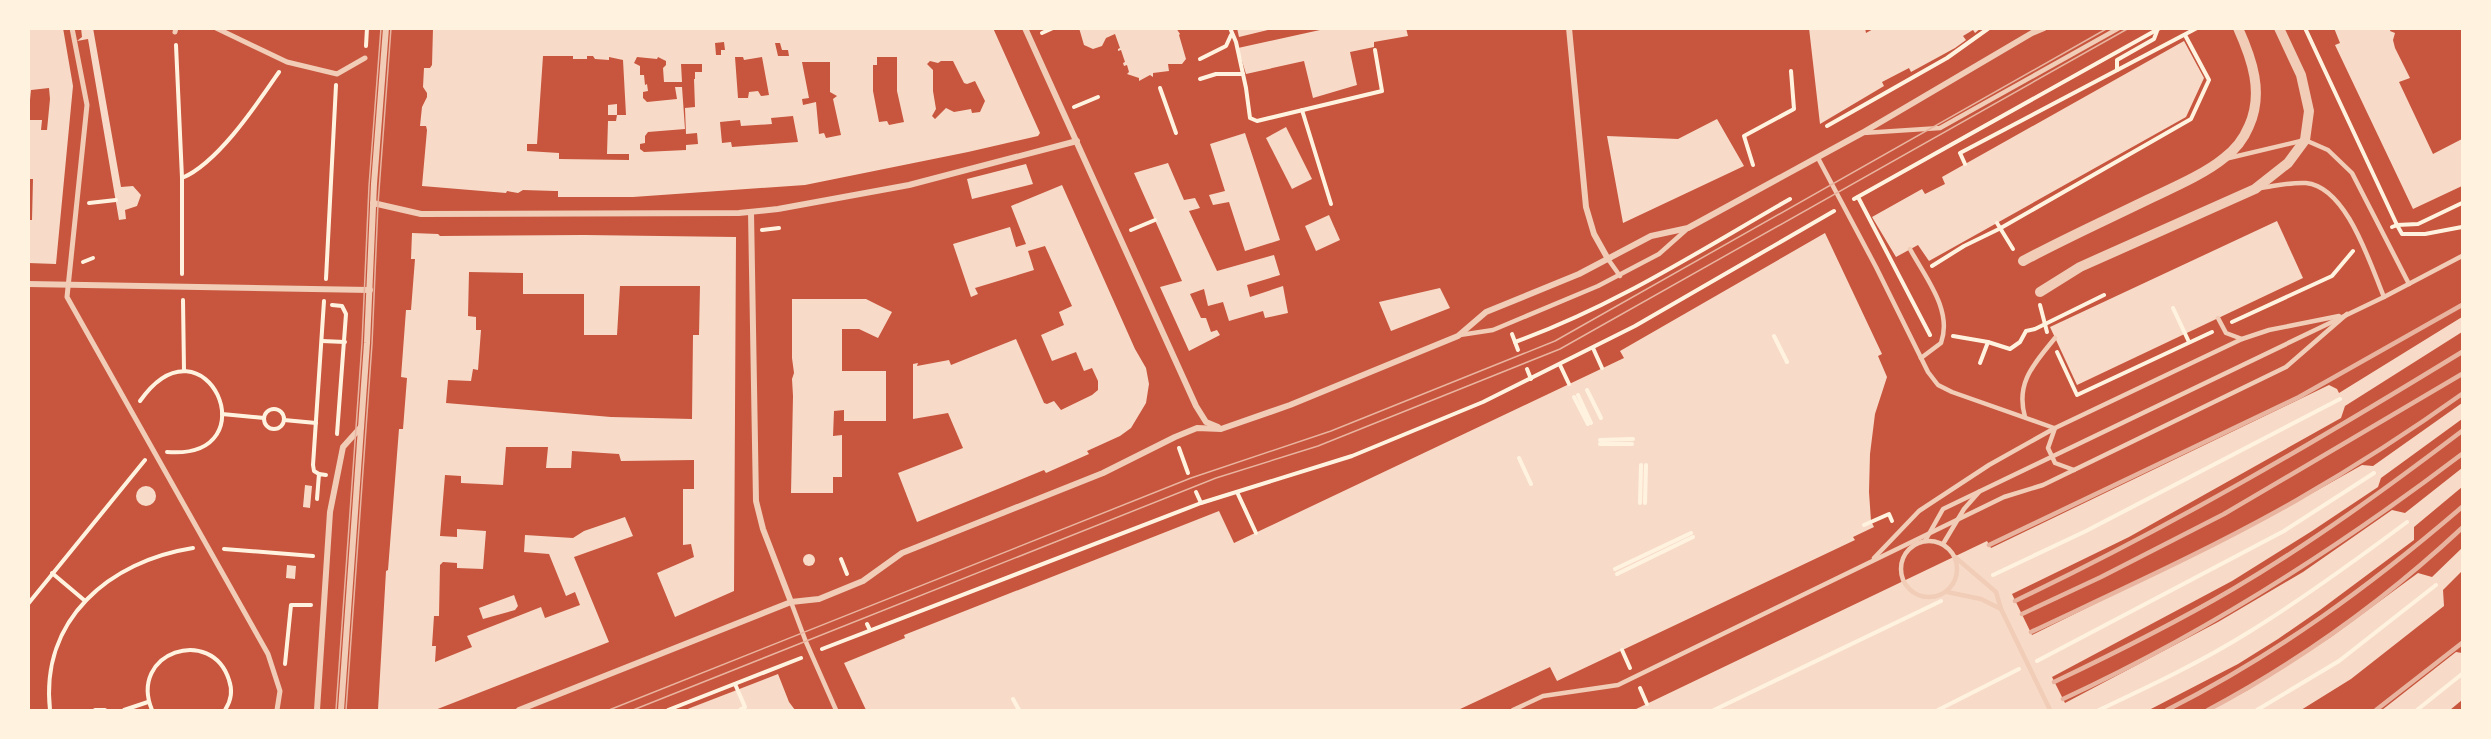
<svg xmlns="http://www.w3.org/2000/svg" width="2491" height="739" font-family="Rubik,sans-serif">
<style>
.building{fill:#f7dbc8;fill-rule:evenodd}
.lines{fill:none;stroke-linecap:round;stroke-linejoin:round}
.path{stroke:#fff3e0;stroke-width:4}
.service{stroke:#f1ccb7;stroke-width:4.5}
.pedestrian{stroke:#f1ccb7;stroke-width:5}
.minor{stroke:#f1ccb7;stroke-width:6}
.tertiary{stroke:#f1ccb7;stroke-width:10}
.tram{stroke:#e9b49f;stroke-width:1.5}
.rail{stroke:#e9b49f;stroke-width:4.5}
</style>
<rect width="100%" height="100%" fill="#c8553d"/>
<g class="building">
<path d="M28 28H63L73 86 56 264 28 263V220H32L33 179H28V120H42L41 130H47L50 99 49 88 31 90 30 100H28Z"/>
<path d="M81 28H93L121 187 133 186 141 195 137 206 125 210 126 219 119 220 88 39 77 41 82 37Z"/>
<path d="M433 28H993L1040 133 1038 136 968 152 805 185 633 197H558V191H555L523 190 518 193 507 191 506 193 422 186 427 130 426 126H420L422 107 427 97V93L423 87 424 68H430L432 65ZM724 42 725 50H721V55H716L715 43ZM775 43H780L782 50H788L789 56H778ZM543 56H573V59H587V56H593L595 59 609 60V57L623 60 626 115H617L616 121H608L607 154H629V160L559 159V153L527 151V144H537ZM637 57 657 59 658 57 666 61V65L663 68 664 82H682L681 64H702V72H695V79H694L695 107 685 108 686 134 697 133 698 144 686 145V150L644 152 640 149V144L645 143V136L648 132 685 129 682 87H675L677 99 647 102 643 98V92L648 91 647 84 645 85 644 75H640V66L634 63ZM735 57H743L744 60 762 57 769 95 761 96 758 91 749 92 748 98H738ZM877 57H897V91L904 122 889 125 887 121 879 122 873 91V65H877ZM930 61 938 63 941 61H953L964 83 967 84 975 81 985 101 980 112 972 113 971 109 954 112 946 108 935 119 932 116 936 109 933 91V70L927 64ZM802 62H830V92L837 96 833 99 841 135 826 138 824 133 819 134 816 102 803 105 802 99 809 98ZM793 116 798 142 732 147 731 142 722 143 720 122 740 120 741 126 772 124 771 118Z"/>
<path d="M1079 28H1176L1180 34 1179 35 1186 59 1182 64H1168L1169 71 1153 73V77L1150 75 1139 81V78L1127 74 1129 72 1127 65 1124 66 1123 63 1125 62 1121 50 1118 51V49L1120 48 1115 34 1106 38 1102 46 1093 49 1084 45Z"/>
<path d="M1237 28H1272V29L1239 37Z"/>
<path d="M1329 28H1406L1408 36 1374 42V47L1350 52 1357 85 1313 98 1304 61 1246 74 1238 48Z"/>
<path d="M1809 28H1865L1866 33 1875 28H1981L1975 33 1973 30 1963 36 1966 40 1955 48 1911 72 1909 68 1882 82 1884 86 1820 124Z"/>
<path d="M2334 28H2391L2390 31 2395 33 2393 40 2395 48 2410 78 2399 82 2433 154 2462 139V186L2413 209 2335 45 2340 43Z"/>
<path d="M2184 41 2204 78 2186 117 1929 261 1918 245 1896 257 1872 217 1922 189 1925 194 1945 184 1942 177Z"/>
<path d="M617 104V115H608V105Z"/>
<path d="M1717 119 1744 166 1623 223 1607 136 1678 139Z"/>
<path d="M1286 127 1312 179 1292 189 1266 138Z"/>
<path d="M1245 133 1280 240 1245 251 1229 202 1213 205 1209 195 1225 191 1210 144Z"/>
<path d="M1168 163 1184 200 1195 198 1200 208 1189 211 1217 271 1274 255 1280 275 1247 285 1250 297 1283 286 1288 313 1265 318 1263 311 1229 321 1223 302 1208 306 1204 289 1190 294 1201 318H1206L1211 332 1217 330 1220 335 1189 351 1160 287 1182 281 1134 173Z"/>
<path d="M1026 164 1033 184 972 199 967 179Z"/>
<path d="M1062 185 1135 349 1146 368 1149 384 1146 403 1131 428 1120 436 1087 451 1089 454 1046 473 1044 470 917 522 898 473 963 448 948 413 913 419V364L918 363 917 366 949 360 951 365 1016 339 1044 403 1047 404 1054 401 1061 410 1092 395 1098 390V381L1092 368 1084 371 1076 352 1052 361 1041 335 1064 325 1059 312 1072 306 1045 246 1028 251 1034 270 975 288 978 294 971 297 953 244 1010 227 1016 247 1026 244 1011 206Z"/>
<path d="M1329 215 1340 240 1316 251 1305 226Z"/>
<path d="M2277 221 2303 278 2077 385 2050 327Z"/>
<path d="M412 233 438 234 440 236 584 235 736 237 734 591 675 617 657 573 694 557 691 544 683 545V489H694V460L621 461 619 454 572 451 571 468H546L548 447H506L503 485 461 483V476L445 475 440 536 457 537V529L486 531 483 569 457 568V563L443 562 440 565 439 616H434L432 646H436L435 662 472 647 467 636 541 607 545 618 580 605 575 592 566 596 549 554 524 552 525 535 573 538 584 531 625 517 633 536 574 557 609 642 435 710H378L386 571 388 570 399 429H403L407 378 401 377 406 310H411L415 259H411ZM469 272 523 273V294H584V335H617L620 286H700L699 335H693L692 419 611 417 446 403 448 380 471 381 473 369 478 370 481 330H476V317L468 316Z"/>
<path d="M1825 233 1882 354 1878 356 1887 377 1875 414 1870 454 1869 492 1871 521 1874 527 1853 537 1855 540 1557 681 1550 667 1458 710H866L844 663 905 638 904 635 1219 511 1234 543 1624 358 1620 351Z"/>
<path d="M1440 288 1450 308 1391 331 1379 302Z"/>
<path d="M792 299H866L892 312 878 338 859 329H842V371H886V421H844V410L834 411 833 436 842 435V477H833V493H791L793 396 792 379 794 373 792 358Z"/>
<path d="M2462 317V332L2345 406 2341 418 2129 537 2012 594 2032 635 2266 519 2362 465 2373 466 2462 403V419L2381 478 2378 487 2312 531 2232 581 2052 677 2065 703 2218 622 2303 572 2392 510 2405 513 2462 468V487L2414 527V540L2320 610 2278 639 2238 664 2149 710H1634L1987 541 1991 548 2329 385 2337 389 2339 393Z"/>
<path d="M305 485 312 486 310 508 303 507Z"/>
<circle cx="146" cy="496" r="10"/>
<path d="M2462 548V571L2443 590 2444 606 2351 679 2301 710H2209L2248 690 2331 637 2418 573 2432 577Z"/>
<circle cx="809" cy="560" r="6"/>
<path d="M287 565 296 566 295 579 286 578Z"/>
<path d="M514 595 518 606 515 610 483 619 479 608Z"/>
<path d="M2456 652 2462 653V700L2450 710H2382Z"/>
<path d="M778 674 789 702 795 710H685Z"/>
</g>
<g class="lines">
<g class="path">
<path d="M1230 28 1236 42 1246 88 1250 118 1257 121 1382 91 1375 50"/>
<path d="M2305 28 2397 225 2418 224 2462 203"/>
<path d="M1042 33 1053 28"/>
<path d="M176 45 182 178V274"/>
<path d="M366 46 367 28"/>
<path d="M1200 59 1226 46 1231 35"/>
<path d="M2117 70V60L2154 39 2157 31"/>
<path d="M1200 79 1216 74H1243"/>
<path d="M1160 88 1176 133"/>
<path d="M1074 107 1098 97"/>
<path d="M1302 110 1331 204"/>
<path d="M1827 126 1947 58 1989 28"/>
<path d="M1965 164 1960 153 2197 28"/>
<path d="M1753 165 1744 136 1794 109 1791 71"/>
<path d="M182 178C218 163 257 104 279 72"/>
<path d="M1858 197 1930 335"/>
<path d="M1854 199 2160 28"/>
<path d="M89 203 116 200"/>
<path d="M1997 223 2013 249"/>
<path d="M2392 227 2397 225 2402 234H2425L2462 227"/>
<path d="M762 230 779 228"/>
<path d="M1131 230 1155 220"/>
<path d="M83 262 93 258"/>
<path d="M1932 266 1964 246 1999 229 2191 119 2209 80 2185 35"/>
<path d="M326 279 336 85"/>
<path d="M183 300 184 371"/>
<path d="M332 305 342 306 346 314 337 434"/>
<path d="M2040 305 2047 332"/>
<path d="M2173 308 2189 342"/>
<path d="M2232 322 2332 276 2353 251"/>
<path d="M1512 334 1518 350"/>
<path d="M1774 336 1787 362"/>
<path d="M1953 336 1988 342 2010 349 2020 342 2026 331 2035 329 2104 295"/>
<path d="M322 341 345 342"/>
<path d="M1515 342C1613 307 1701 250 1790 199"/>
<path d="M1593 348 1602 368"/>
<path d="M2057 352 2077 395 2212 332"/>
<path d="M1980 363 1988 342"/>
<path d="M1560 365 1569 384"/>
<path d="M1527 369 1531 379"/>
<path d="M1587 390 1601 418"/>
<path d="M1578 395 1591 423"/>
<path d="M1574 397 1588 424"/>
<path d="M140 401C205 309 273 460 167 452"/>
<circle cx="274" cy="419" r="10"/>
<path d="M222 414 264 418"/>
<path d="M284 420 316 423"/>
<path d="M1600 440 1633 439"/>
<path d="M1600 444H1632"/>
<path d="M1179 448 1188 473"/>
<path d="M1519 458 1531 484"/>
<path d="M319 474 314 471 313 465 324 301"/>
<path d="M1196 492 1201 503"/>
<path d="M1237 492 1256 533"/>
<path d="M317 499 319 474 326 475"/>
<path d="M1640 503 1641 465"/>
<path d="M1645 503 1646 465"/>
<path d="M1864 525 1889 514 1892 521"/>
<path d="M224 549 313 556"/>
<path d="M841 559 847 574"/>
<path d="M1615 569 1691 533"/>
<path d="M52 573 84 600"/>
<path d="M1617 574 1693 537"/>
<path d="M1993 575 2086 531 2340 399"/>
<path d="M28 604 145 460"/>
<path d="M867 624 870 630"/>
<path d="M822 649 1201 503 1352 456 1483 402 1635 326 1834 211"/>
<path d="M1622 650 1630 668"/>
<path d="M2037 661 2284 531 2374 473"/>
<path d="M285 664 291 605H311"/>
<path d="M735 684 745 707 740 710"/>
<path d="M1640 688 1647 704"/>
<path d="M1013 699 1019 710"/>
<path d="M50 710C40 619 110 561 193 548"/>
<path d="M95 710H105"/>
<path d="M124 710 148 702"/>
<path d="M152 710C128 652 212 625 229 680 233 691 231 701 225 710"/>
<path d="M668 710 801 658"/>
<path d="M1714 710 1941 601"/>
<path d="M1938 710 2019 669"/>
<path d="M2099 710C2150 686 2201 662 2249 632 2304 598 2356 560 2407 522"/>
<path d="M2257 710 2339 661 2436 585"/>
<path d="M2417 710 2462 674"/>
</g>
<g class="service">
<path d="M1863 133 1940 128 2119 28"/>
<path d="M1818 158 1876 267 1928 372 1938 385 1952 392 2054 428"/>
<path d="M2229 158 2305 140 2328 150 2352 173 2409 284"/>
<path d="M2260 188C2275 186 2291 182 2306 183 2347 187 2370 264 2384 297"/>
<path d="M1910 249C1925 277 1953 310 1941 343L1921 358"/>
<path d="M1608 259 1620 276"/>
<path d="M2218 318 2226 333 2242 339"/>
<path d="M1460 335 1493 330 1598 286 1659 254 1686 230"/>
<path d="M2025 417C2015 382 2035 363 2055 338"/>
<path d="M2055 428 2048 448 2055 463 2074 470"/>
<circle cx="1929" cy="569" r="28"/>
<path d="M1925 541 1943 509 2384 297 2462 256"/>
<path d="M1943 544 1964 509 1979 492"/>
<path d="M1955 557 1996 592 2001 609 2050 710"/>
<path d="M1874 558 1919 511 1989 465 2055 428 2242 339 2269 330 2339 316"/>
<path d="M1947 592 1981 599 2001 609"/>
<path d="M791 602 806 642 836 710"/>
<path d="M1513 710 1543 696 1618 685 2004 497 2043 485 2286 367 2347 314"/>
</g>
<g class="pedestrian">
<path d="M72 28 87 105 67 297 268 654 280 691 277 710"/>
<path d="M216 28 287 62 337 74 365 58"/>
<path d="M175 32 176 28"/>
</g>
<g class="minor">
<path d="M1025 28 1196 406 1206 422 1218 427"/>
<path d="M1569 28 1586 207 1594 234 1608 259"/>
<path d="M373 203 421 214 739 213 778 209 909 185 1077 141"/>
<path d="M751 212 756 501 763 529 791 602"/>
<path d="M28 284 370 290"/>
<path d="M317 710 330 512 343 447 361 427"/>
<path d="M341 710 367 343 374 184 386 28"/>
<path d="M519 710 791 602 819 599 863 581 902 553 1103 473 1175 437 1197 428 1221 429 1290 405 1458 336 1486 312 1579 274 1651 236 1688 228 1862 133 2032 33 2044 28"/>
</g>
<g class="tertiary">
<path d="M2023 261C2064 239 2106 220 2147 200 2170 189 2205 174 2224 158 2235 150 2244 138 2249 126 2264 93 2252 59 2238 28"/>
<path d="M2040 292 2080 267 2255 189 2288 163 2305 140 2309 111 2301 75 2279 28"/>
</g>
<g class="tram">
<path d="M336 710 362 343 369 186 381 28"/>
<path d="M346 710 372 344 378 204 391 28"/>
<path d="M609 710 1191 478 1331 431 1555 341 2108 28"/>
<path d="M633 710 1216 478 1318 446 1560 349 2129 28"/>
</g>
<g class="rail">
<path d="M1989 545 2299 397 2462 305"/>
<path d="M2015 601C2172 526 2315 442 2462 352"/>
<path d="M2022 614 2101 577 2224 514 2462 374"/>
<path d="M2031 632C2120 590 2211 549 2297 500 2354 467 2409 432 2462 394"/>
<path d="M2054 682C2115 653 2175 623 2233 589 2313 542 2388 487 2462 431"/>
<path d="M2063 699C2206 633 2337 549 2462 454"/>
<path d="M2167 710C2277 654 2369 587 2462 507"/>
<path d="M2208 710C2300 661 2386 599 2462 528"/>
<path d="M2376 710 2462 643"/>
</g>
</g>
<rect width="2491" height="739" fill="none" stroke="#fff3e0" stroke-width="60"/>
</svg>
